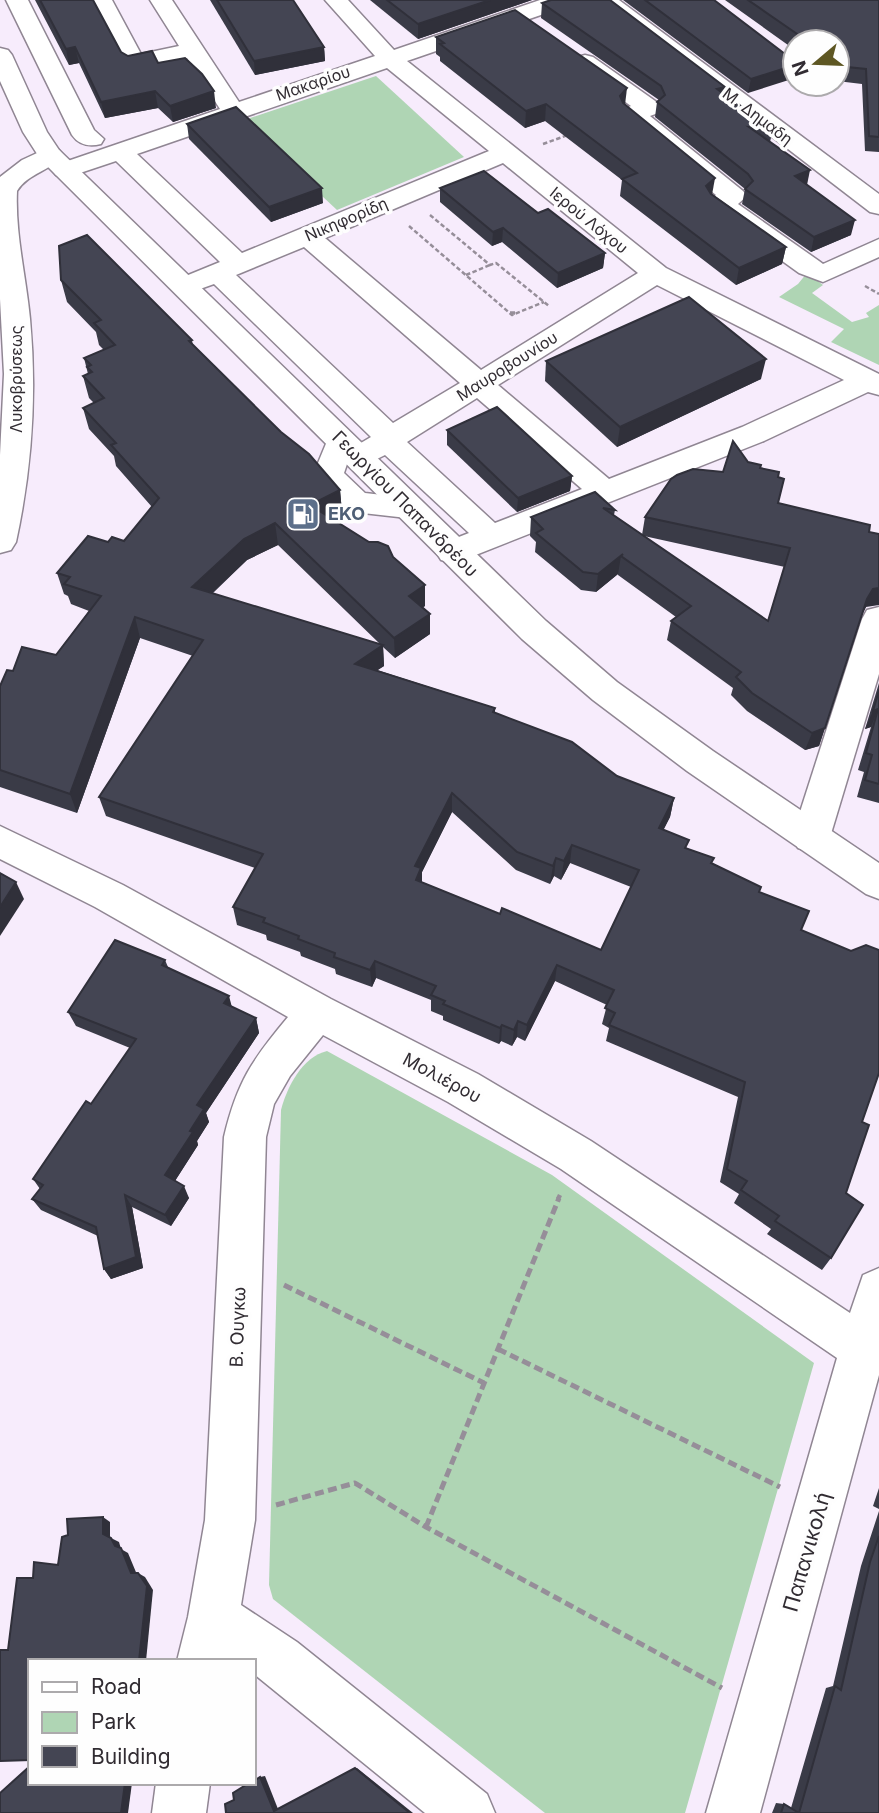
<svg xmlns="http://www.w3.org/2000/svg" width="879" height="1813" font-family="Inter,sans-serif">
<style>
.green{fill:#afd5b4}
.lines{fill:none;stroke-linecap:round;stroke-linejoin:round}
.minor-casing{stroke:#908693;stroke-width:3}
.major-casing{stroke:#908693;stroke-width:3}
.path-far3{stroke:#968e99;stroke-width:2.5;stroke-dasharray:4.5 2.5;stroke-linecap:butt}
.path-far2{stroke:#968e99;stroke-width:3.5;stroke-dasharray:5 2.5;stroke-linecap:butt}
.path-far1{stroke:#968e99;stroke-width:4.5;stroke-dasharray:7 3.5;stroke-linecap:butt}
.path{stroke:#968e99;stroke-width:5;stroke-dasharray:9 4.5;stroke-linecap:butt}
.minor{fill:#fff;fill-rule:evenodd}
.major{fill:#fff;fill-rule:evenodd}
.wall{fill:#3a3b47;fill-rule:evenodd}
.shaded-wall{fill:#30303a}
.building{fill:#444553;stroke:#30303a;stroke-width:2;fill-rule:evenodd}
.labels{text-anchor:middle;stroke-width:7;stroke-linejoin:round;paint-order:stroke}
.far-street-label{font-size:16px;fill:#312c32;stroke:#fefefe}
.street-label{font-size:18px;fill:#312c32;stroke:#fefefe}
.service-label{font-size:18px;font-weight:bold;fill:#4e5e75;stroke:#fefefe;text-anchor:start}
.near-street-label{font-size:21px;fill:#312c32;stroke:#fefefe}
</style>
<rect width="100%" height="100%" fill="#f7ecfc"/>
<g class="green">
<path d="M376 76 464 157 337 210 247 126 250 118Z"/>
<path d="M807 273 823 285 812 293 852 322 869 317 866 313 879 305V365L831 342 844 329 779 297 798 284Z"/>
<path d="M327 1051 552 1175 814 1363 685 1813H545L273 1599 269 1585 281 1110C287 1087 302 1057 327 1051Z"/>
</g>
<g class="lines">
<defs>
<g id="minor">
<path d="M6 0H28L94 130 104 139 101 144C89 147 79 145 72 135Z"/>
<path d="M90 0H112L141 54 179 46 150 0H172L239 102 375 56 325 0H348L394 50 540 0H573L570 5 407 61 666 268 879 374V395L868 392 764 441 463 560 452 563 441 560 436 552 441 544 469 533 385 455 359 468 347 464 344 473 365 493 418 499 423 507 418 515 407 518 345 511 313 475 330 434 341 431 352 434 356 441 354 447 371 437 214 284 186 294 176 292 172 286 176 280 220 262 116 161 65 178 56 175 52 170 56 165 220 109 187 58 134 69 126 67ZM387 68 489 151 242 253 137 154ZM503 163 638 273 481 370 325 238ZM304 247 460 383 393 423 236 275ZM657 285 844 380 742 427 609 479 498 385ZM477 398 582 489 495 523 407 442Z"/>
<path d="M594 0H619L879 194V214L870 212Z"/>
<path d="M585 55 593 57 658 103 661 108 658 113 650 116 743 191 747 196 738 204 819 261 823 264 879 239V257L823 282 799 273 710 209 706 203 716 195 623 119 620 114 623 109 631 106 577 67 573 62 577 57Z"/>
<path d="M50 147 59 150 63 155C51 171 28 173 17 191 15 234 26 276 30 319 37 394 32 468 16 542L11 550 0 553V455L4 374 0 299V177L22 160Z"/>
<path d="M879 607V674L830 837 824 848 811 852 798 848 792 837 862 619 867 610Z"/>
<path d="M0 826 123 885 331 999 478 1074 591 1141 850 1313 863 1275 879 1268V1375L760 1813H706L837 1358 561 1169 448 1102 323 1035 290 1076 274 1104 266 1137 255 1520 241 1605 297 1642 487 1794 495 1813H425L254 1674V1661H234L230 1658 229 1661H177L188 1617 205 1520 224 1137C237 1082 252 1060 288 1017L95 907 0 859Z"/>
<path d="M156 1783H210L206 1813H152Z"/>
</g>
<path id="major" d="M0 48 8 50 12 55 47 132 59 150 546 621 617 682 713 751 879 863V899L866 894 687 771 593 700 522 639 41 160 23 132 0 81Z"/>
</defs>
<use href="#minor" class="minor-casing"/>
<use href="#major" class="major-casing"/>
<g class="path-far3">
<path d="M543 144 568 135"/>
<path d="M430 215 490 265 496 263 549 306"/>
<path d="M409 226 512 315 544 302"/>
<path d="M466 275 490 265"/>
<path d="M865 286 879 294"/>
</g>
<path class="path-far2" d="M510 313H516"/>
<path class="path-far1" d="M558 1199 560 1195"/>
<g class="path">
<path d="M284 1285 484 1383"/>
<path d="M498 1349 780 1487"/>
<path d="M276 1505 355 1483 426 1527 722 1688"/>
<path d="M426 1527 559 1198"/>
</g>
<use href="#minor" class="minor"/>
<use href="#major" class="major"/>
</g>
<g class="wall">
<path d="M35 0H93L121 52 128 56 158 63 216 108 173 122 158 108 105 118 79 63 69 65Z"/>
<path d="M210 0H293L324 47 325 61 255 75Z"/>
<path d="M370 0H532L418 39Z"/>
<path d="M623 0H714L785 54 748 93Z"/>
<path d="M725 0H879V152L865 151 862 84 837 81V42H795V50Z"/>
<path d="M542 3 725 87 723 94 773 129 770 142 807 185 851 235 811 252 742 204 745 189 655 117 657 102 659 100 541 18Z"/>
<path d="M436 37 625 106 712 194 786 247 782 264 736 285 620 196 622 180 545 121 525 128 440 61V57L436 54Z"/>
<path d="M187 124 323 203 271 222 189 139Z"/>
<path d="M440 188 538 213 605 253 603 268 557 288 502 242 492 246 440 202Z"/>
<path d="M61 280 192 340 193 346 340 490 342 512 330 518 393 557 425 606 423 607 430 614V634L395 658 383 647 384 666 377 670 495 708V713L617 776 674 798 670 817 663 830 687 848 759 892 801 930 862 1122 831 1258 822 1270 767 1234 771 1229 734 1203 739 1194 720 1182 738 1097 606 1041 609 1028 602 1024 607 1005 555 981 525 1041 517 1037 512 1046 501 1041 499 1044 443 1020V1016L431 1011V1000L376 978 372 987 336 974 335 969 301 956 300 952 267 940 266 935 237 925 233 907 255 868 106 816 99 797 193 656 140 638 77 813 0 787V686L13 671 56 655 89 611 71 604 68 596 64 594 57 573 108 542 124 541 152 507 116 466 114 456 89 429 83 408 94 403 89 398 83 376 88 374 84 358 104 350 99 345 96 332 67 302ZM278 545 381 645 212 594 247 560ZM452 812 516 870 550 884 554 876 561 880 570 863 631 887 601 950 500 914 422 882V872Z"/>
<path d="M546 361 761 379 617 447 545 381Z"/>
<path d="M447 430 572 476 570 491 517 512 447 445Z"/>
<path d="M748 462 778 477V503L869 532 866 607 862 615 819 746 805 750 747 711 731 695 733 688 667 640 671 621 676 617 618 575V574L596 592 581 590 535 552 536 542 530 536 531 517 595 492 615 510 614 515 642 535 645 517 723 472ZM644 536 785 567 768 621Z"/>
<path d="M879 683V803L857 797 864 772 858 770 871 727 865 729Z"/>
<path d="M165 960 168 967 232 1007 256 1018 259 1033 206 1113 209 1122 197 1141 198 1145 175 1181 189 1198 171 1226 132 1207 143 1268 111 1279 104 1269 98 1236 41 1210 32 1199 40 1189 33 1179 91 1104 130 1048 76 1026 68 1012Z"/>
<path d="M879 1488V1509L873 1506Z"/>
<path d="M879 1511V1813H772L776 1803 784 1804 791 1808 826 1688 833 1686 861 1566Z"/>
</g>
<g class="shaded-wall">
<path d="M490 0H532L418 39V24Z"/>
<path d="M75 47 79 63 69 65 66 49Z"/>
<path d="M324 47 325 61 255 75 254 61Z"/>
<path d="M795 65V78L748 93 751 79Z"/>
<path d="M725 87 722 102 717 89Z"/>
<path d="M627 88 625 105 618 113 620 96Z"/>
<path d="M155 91 158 108 105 118 101 102Z"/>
<path d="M214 91 216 108 173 122 170 106Z"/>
<path d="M546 104 545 121 525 128 526 111Z"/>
<path d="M810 170 807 185 795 176Z"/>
<path d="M715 178 712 195 706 186Z"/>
<path d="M322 188 323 203 271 222 269 207Z"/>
<path d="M855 220 851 235 811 252 814 237Z"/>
<path d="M503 228 502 242 492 246 493 232Z"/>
<path d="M786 247 782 264 736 285 739 268Z"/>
<path d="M605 253 603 268 557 288 558 273Z"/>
<path d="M766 359 761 379 617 447 620 427Z"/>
<path d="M572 476 570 491 517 512 518 498Z"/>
<path d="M340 490 342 512 313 527 310 505Z"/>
<path d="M275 523 278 545 247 560 196 608 192 587 244 539Z"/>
<path d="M623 554 621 556 618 574 596 592 598 574Z"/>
<path d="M425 585V606L409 616V596Z"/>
<path d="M879 588V605L866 607 860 618 867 599 873 589Z"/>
<path d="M430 614V634L395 658 394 638Z"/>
<path d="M135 617 140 638 77 813 70 794Z"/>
<path d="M383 645 384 666 357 684 355 664Z"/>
<path d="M878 709 871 727 865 729 873 711Z"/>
<path d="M825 728 819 746 805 750 812 733Z"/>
<path d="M452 793V812L422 872V886L416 898 415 866Z"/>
<path d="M674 798 670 817 655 847 659 828Z"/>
<path d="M572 845 570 863 561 880 564 861Z"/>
<path d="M556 858 554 876 550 884 553 866Z"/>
<path d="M16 882 24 899 0 936V907Z"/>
<path d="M375 961 376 978 372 987 370 970Z"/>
<path d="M557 965 555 981 525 1041 527 1025Z"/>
<path d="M229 996 233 1011 224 1003Z"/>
<path d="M256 1018 259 1033 206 1113 209 1122 197 1141 198 1145 171 1187 165 1175 190 1131 197 1105Z"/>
<path d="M518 1021 517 1037 512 1046 514 1030Z"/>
<path d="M502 1025 501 1041 499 1044 500 1028Z"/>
<path d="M184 1186 189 1198 171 1226 165 1215Z"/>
<path d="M125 1195 132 1207 143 1268 111 1279 104 1269Z"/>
<path d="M103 1517 110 1522V1538L103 1534Z"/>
<path d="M111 1538 119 1542 121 1549 128 1553 138 1577 131 1573 115 1546Z"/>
<path d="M138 1573 145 1577 153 1590 146 1661H139Z"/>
<path d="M355 1768H357L413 1813H410Z"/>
<path d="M265 1776 278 1809 274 1811 260 1777Z"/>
<path d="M125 1783H132L128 1813H121Z"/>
</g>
<g class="building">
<path d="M40 0H93L121 52 128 56 152 51 158 63 185 58 202 74 214 91 170 106 155 91 101 102 75 47 66 49Z"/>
<path d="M217 0H293L324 47 254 61Z"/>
<path d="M387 0H490L418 24Z"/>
<path d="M551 0H610L725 87 717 89 773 129 749 127 810 170 795 176 855 220 814 237 745 189 753 181 748 174 657 102 665 95 661 86 542 3Z"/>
<path d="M645 0H714L785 54 795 55V65L751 79Z"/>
<path d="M748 0H879V137L869 136 866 69 837 66V42H800V36Z"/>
<path d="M515 10 627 88 620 96 623 103 715 178 706 186 711 194 786 247 739 268 622 179 637 173 546 104 526 111 440 44 444 43 436 37Z"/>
<path d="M236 107 322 188 269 207 187 124Z"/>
<path d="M484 171 538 213 548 209 605 253 558 273 503 228 493 232 440 188Z"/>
<path d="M87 235 192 340 189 341 281 432 309 454 340 490 310 505 369 542H378L388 546 393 557 425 585 409 596 430 614 394 638 275 523 244 539 192 587 383 645 355 664 495 708 493 712 572 742 617 776 674 798 659 828 689 840 685 848 714 858 711 863 761 887 759 892 809 911 801 930 851 951 866 945 879 950V1073L862 1122 869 1125 846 1193 863 1205 831 1258 775 1221 779 1216 741 1190 747 1181 727 1169 745 1082 609 1025 615 1013 605 1008 614 990 557 965 527 1025 518 1021 514 1030 502 1025 500 1028 443 1004 445 1001 431 995 436 986 375 961 370 970 334 957 335 953 298 939 299 936 263 922 265 918 233 907 263 854 99 797 203 640 135 617 70 794 0 770V686L7 670 13 671 22 647 56 655 101 596 64 584 70 577 57 573 88 536 108 542 112 537 124 541 159 498 111 445 116 443 83 408 104 398 83 376 92 372 87 367 91 365 84 358 115 345 94 323 101 320 61 280 59 246ZM452 793 517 852 553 866 556 858 564 861 572 845 639 870 601 950 502 908 500 914 416 880 421 868 415 866Z"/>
<path d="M689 297 766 359 620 427 546 361Z"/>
<path d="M497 407 572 476 518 498 447 430Z"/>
<path d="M733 441 748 462 761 465 760 468 779 472 778 477 784 479 778 503 870 525 869 532 879 534V588L873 589 867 599 825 728 812 733 752 693 736 677 741 672 671 621 691 606 621 556 623 554 598 574 583 572 536 533 543 529 531 517 595 492 615 510 603 508 768 621 790 548 645 517 671 479 677 475 693 469 723 472Z"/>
<path d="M879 690V784L865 780 872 755 866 753 878 709 873 711Z"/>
<path d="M0 873 16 882 0 907Z"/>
<path d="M115 940 165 960 162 965 229 996 224 1003 256 1018 197 1105 204 1109 190 1131 193 1132 165 1175 184 1186 165 1215 125 1195 136 1257 104 1269 96 1227 32 1199 43 1185 33 1179 86 1101 91 1104 136 1039 68 1012Z"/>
<path d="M103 1517V1534L111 1538 115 1546 121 1548 131 1573H138L147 1586 139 1661H30V1760L0 1761V1650H8L17 1578H33L34 1562 58 1565 62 1537 68 1535 67 1519Z"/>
<path d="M879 1536V1813H781L784 1804 799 1813 835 1686 841 1690 870 1562Z"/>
<path d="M30 1766V1783H125L121 1813H0V1793Z"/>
<path d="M355 1768 410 1813H226L225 1804 234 1800 233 1793 249 1783H254V1781L260 1777 274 1811Z"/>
</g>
<defs>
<symbol id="fuel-square" viewBox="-11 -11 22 22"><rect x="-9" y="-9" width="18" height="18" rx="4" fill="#5c6f8a" stroke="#fefefe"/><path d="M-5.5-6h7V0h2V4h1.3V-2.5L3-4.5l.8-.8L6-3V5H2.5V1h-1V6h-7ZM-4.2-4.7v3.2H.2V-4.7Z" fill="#fff"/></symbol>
</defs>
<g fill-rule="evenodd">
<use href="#fuel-square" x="284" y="495" width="38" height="38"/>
</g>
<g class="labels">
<g class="far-street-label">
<text transform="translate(313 83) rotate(-19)" y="6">Μακαρίου</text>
<text transform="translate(758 116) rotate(37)" y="6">Μ. Δημαδη</text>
<text transform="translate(346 219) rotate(-23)" y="6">Νικηφορίδη</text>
<text transform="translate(589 220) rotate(39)" y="6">Ιερού Λόχου</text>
<text transform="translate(507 366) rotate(-32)" y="6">Μαυροβουνίου</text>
<text transform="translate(16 379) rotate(-90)" y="6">Λυκοβρύσεως</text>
</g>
<g class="street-label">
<text transform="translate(405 504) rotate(45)" y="6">Γεωργίου Παπανδρέου</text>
<text transform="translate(442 1078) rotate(28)" y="6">Μολιέρου</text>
<text transform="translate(238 1327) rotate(-88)" y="6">Β. Ουγκω</text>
</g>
<g class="service-label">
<text x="328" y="520">EKO</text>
</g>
<g class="near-street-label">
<text transform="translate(807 1552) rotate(-74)" y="7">Παπανικολή</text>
</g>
</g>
<rect x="28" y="1659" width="228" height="126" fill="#fefefe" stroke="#acaaac" stroke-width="2"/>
<rect x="42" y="1682" width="35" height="10" fill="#ffffff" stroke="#acaaac" stroke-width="2"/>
<text x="91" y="1694" font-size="21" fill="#312c32">Road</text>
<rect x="42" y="1712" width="35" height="21" fill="#afd5b4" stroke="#acaaac" stroke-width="2"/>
<text x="91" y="1729" font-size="21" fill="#312c32">Park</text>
<rect x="42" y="1746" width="35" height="21" fill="#444553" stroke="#acaaac" stroke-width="2"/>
<text x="91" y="1764" font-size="21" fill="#312c32">Building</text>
<g transform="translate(816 63) rotate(251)"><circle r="33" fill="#fefefe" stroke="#acaaac" stroke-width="2"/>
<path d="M0-5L12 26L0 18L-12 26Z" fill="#5e5723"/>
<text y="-10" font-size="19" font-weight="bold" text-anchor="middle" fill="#312c32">N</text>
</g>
</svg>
